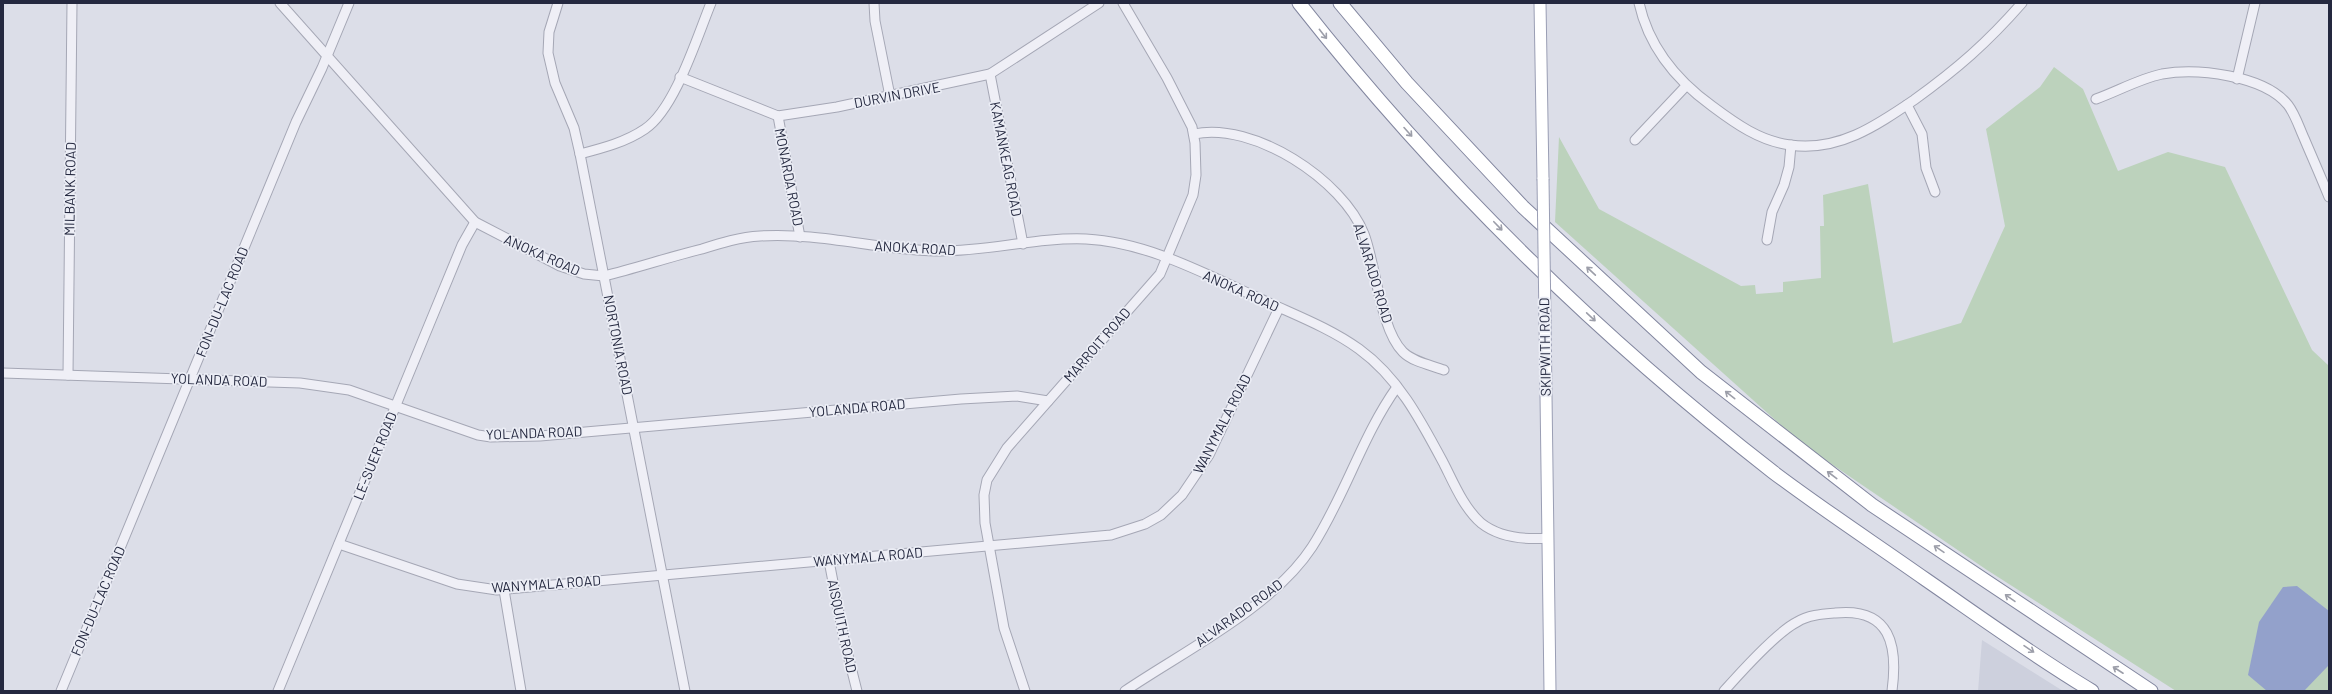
<svg xmlns="http://www.w3.org/2000/svg" width="2332" height="694" font-family="Barlow,sans-serif">
<style>
.built{fill:#cdd0dd}
.green{fill:#bcd2bc}
.water{fill:#93a1cb}
.lines{fill:none;stroke-linecap:round;stroke-linejoin:round}
.minor-casing{stroke:#a5a7b5;stroke-width:11}
.major-casing{stroke:#9a9eb4;stroke-width:13}
.highway-casing{stroke:#82869f;stroke-width:15}
.minor{stroke:#efeff6;stroke-width:9}
.major{stroke:#fff;stroke-width:11}
.highway{stroke:#fff;stroke-width:13}
.major-bridge-casing{stroke:#9a9eb4;stroke-width:13;stroke-linecap:butt}
.major-bridge{stroke:#fff;stroke-width:11}
.oneway{stroke:#9c9ea9}
.labels{text-anchor:middle;stroke-width:3.5;stroke-linejoin:round;paint-order:stroke}
.street-label{font-size:14px;fill:#24283f;stroke:#ebedf5}
</style>
<rect width="100%" height="100%" fill="#dcdee8"/>
<path class="built" d="M1982 640 2063 691H1978Z"/>
<path class="green" d="M2054 67 2083 89 2118 171 2168 152 2225 167 2312 350 2329 366V691H2176L1987 570 1802 444 1555 222 1559 137 1599 209 1741 286 1755 285 1756 294 1783 292V282L1821 278 1820 226H1824L1823 195 1868 184 1893 343 1961 323 2005 226 1986 129 2040 87Z"/>
<path class="water" d="M2297 586 2329 611V665L2304 691H2267L2248 675 2259 622 2283 587Z"/>
<g class="lines">
<defs>
<g id="minor">
<path d="M280 3 475 222 560 266 584 274 604 276C637 268 669 257 702 249 721 243 740 237 760 236 819 232 878 250 936 251 987 252 1036 237 1086 239 1148 242 1207 275 1263 300 1295 315 1330 328 1359 349 1399 378 1421 421 1444 464 1454 484 1464 508 1481 523 1500 538 1524 540 1548 538"/>
<path d="M558 3 549 32 548 53 555 83 574 128 580 154 685 691"/>
<path d="M874 3 875 21 890 96"/>
<path d="M1639 3C1649 48 1676 80 1712 106 1736 124 1760 141 1790 145 1838 152 1876 126 1914 100 1957 69 1987 43 2022 3"/>
<path d="M990 74 1023 244"/>
<path d="M680 77 778 116 837 107 990 74 1099 3"/>
<path d="M2237 79 2255 3"/>
<path d="M2096 99C2118 91 2139 79 2162 74 2197 68 2264 75 2288 105 2295 114 2299 127 2304 138 2312 157 2321 177 2329 197"/>
<path d="M1907 105 1922 134 1926 168 1935 192"/>
<path d="M778 116 800 237"/>
<path d="M1194 134C1253 121 1343 180 1364 234 1376 265 1380 329 1403 352 1413 362 1431 365 1444 370"/>
<path d="M1635 140 1686 86"/>
<path d="M580 154C603 148 626 142 645 129 675 109 697 37 711 3"/>
<path d="M1767 240 1772 212 1784 185 1789 167 1791 145"/>
<path d="M3 373 300 383 349 390 478 435 491 437 540 436 961 399 1017 396 1048 401"/>
<path d="M68 375 72 3"/>
<path d="M339 544 457 584 497 590 1111 535 1145 524 1161 515 1182 495 1209 455 1279 308"/>
<path d="M829 561 844 639 857 691"/>
<path d="M504 590 521 691"/>
<path d="M61 691 296 122 322 68 349 3"/>
<path d="M278 691 436 308 462 245 475 222"/>
<path d="M1025 691 1004 628 985 523 984 495 987 480 1007 448 1160 274 1193 195 1196 175 1195 143 1192 127 1167 78 1123 3"/>
<path d="M1125 691C1184 651 1273 607 1312 547 1345 496 1362 436 1397 387"/>
<path d="M1724 691C1740 673 1777 632 1797 622 1808 615 1823 614 1835 613 1891 607 1898 646 1892 691"/>
</g>
<g id="major">
<path d="M1540 3 1543 179"/>
<path d="M1545 321 1550 691"/>
</g>
<g id="highway">
<path d="M1299 3C1436 177 1598 336 1773 472 1822 509 1874 543 1925 579 1980 617 2035 657 2092 691"/>
<path d="M1340 3 1407 83 1523 207 1701 372 1872 505 2151 691"/>
</g>
</defs>
<use href="#minor" class="minor-casing"/>
<use href="#major" class="major-casing"/>
<use href="#highway" class="highway-casing"/>
<use href="#minor" class="minor"/>
<use href="#major" class="major"/>
<use href="#highway" class="highway"/>
<defs>
<path id="major-bridge" d="M1543 179 1545 321"/>
</defs>
<use href="#major-bridge" class="major-bridge-casing"/>
<use href="#major-bridge" class="major-bridge"/>
</g>
<defs><path id="oneway-shaft" d="M-6 0H5M1.5-3L5.5 0L1.5 3" fill="none" stroke-width="1.6" stroke-linecap="round" stroke-linejoin="round"/></defs>
<g class="oneway">
<use href="#oneway-shaft" transform="translate(1323 34) rotate(52)"/>
<use href="#oneway-shaft" transform="translate(1408 132) rotate(48)"/>
<use href="#oneway-shaft" transform="translate(1498 226) rotate(46)"/>
<use href="#oneway-shaft" transform="translate(1591 271) rotate(-137)"/>
<use href="#oneway-shaft" transform="translate(1591 317) rotate(43)"/>
<use href="#oneway-shaft" transform="translate(1730 395) rotate(-142)"/>
<use href="#oneway-shaft" transform="translate(1832 475) rotate(-143)"/>
<use href="#oneway-shaft" transform="translate(1939 549) rotate(-146)"/>
<use href="#oneway-shaft" transform="translate(2010 598) rotate(-145)"/>
<use href="#oneway-shaft" transform="translate(2029 649) rotate(34)"/>
<use href="#oneway-shaft" transform="translate(2118 670) rotate(-147)"/>
</g>
<g class="labels">
<g class="street-label">
<text transform="translate(897 95) rotate(-11)" y="5">DURVIN DRIVE</text>
<text transform="translate(1006 159) rotate(79)" y="5">KAMANKEAG ROAD</text>
<text transform="translate(789 177) rotate(79)" y="5">MONARDA ROAD</text>
<text transform="translate(70 189) rotate(-89)" y="5">MILBANK ROAD</text>
<text transform="translate(915 248) rotate(3)" y="5">ANOKA ROAD</text>
<text transform="translate(542 255) rotate(24)" y="5">ANOKA ROAD</text>
<text transform="translate(1373 273) rotate(73)" y="5">ALVARADO ROAD</text>
<text transform="translate(1241 291) rotate(24)" y="5">ANOKA ROAD</text>
<text transform="translate(222 302) rotate(-68)" y="5">FON-DU-LAC ROAD</text>
<text transform="translate(618 345) rotate(79)" y="5">NORTONIA ROAD</text>
<text transform="translate(1097 345) rotate(-49)" y="5">MARROIT ROAD</text>
<text transform="translate(1545 347) rotate(-91)" y="5">SKIPWITH ROAD</text>
<text transform="translate(219 380) rotate(2)" y="5">YOLANDA ROAD</text>
<text transform="translate(857 408) rotate(-5)" y="5">YOLANDA ROAD</text>
<text transform="translate(1222 424) rotate(-63)" y="5">WANYMALA ROAD</text>
<text transform="translate(534 433) rotate(-2)" y="5">YOLANDA ROAD</text>
<text transform="translate(375 456) rotate(-68)" y="5">LE-SUER ROAD</text>
<text transform="translate(868 557) rotate(-5)" y="5">WANYMALA ROAD</text>
<text transform="translate(546 584) rotate(-4)" y="5">WANYMALA ROAD</text>
<text transform="translate(98 601) rotate(-67)" y="5">FON-DU-LAC ROAD</text>
<text transform="translate(1239 613) rotate(-36)" y="5">ALVARADO ROAD</text>
<text transform="translate(842 626) rotate(78)" y="5">AISQUITH ROAD</text>
</g>
</g>
<rect width="2332" height="694" fill="none" stroke="#24283f" stroke-width="8"/>
</svg>
